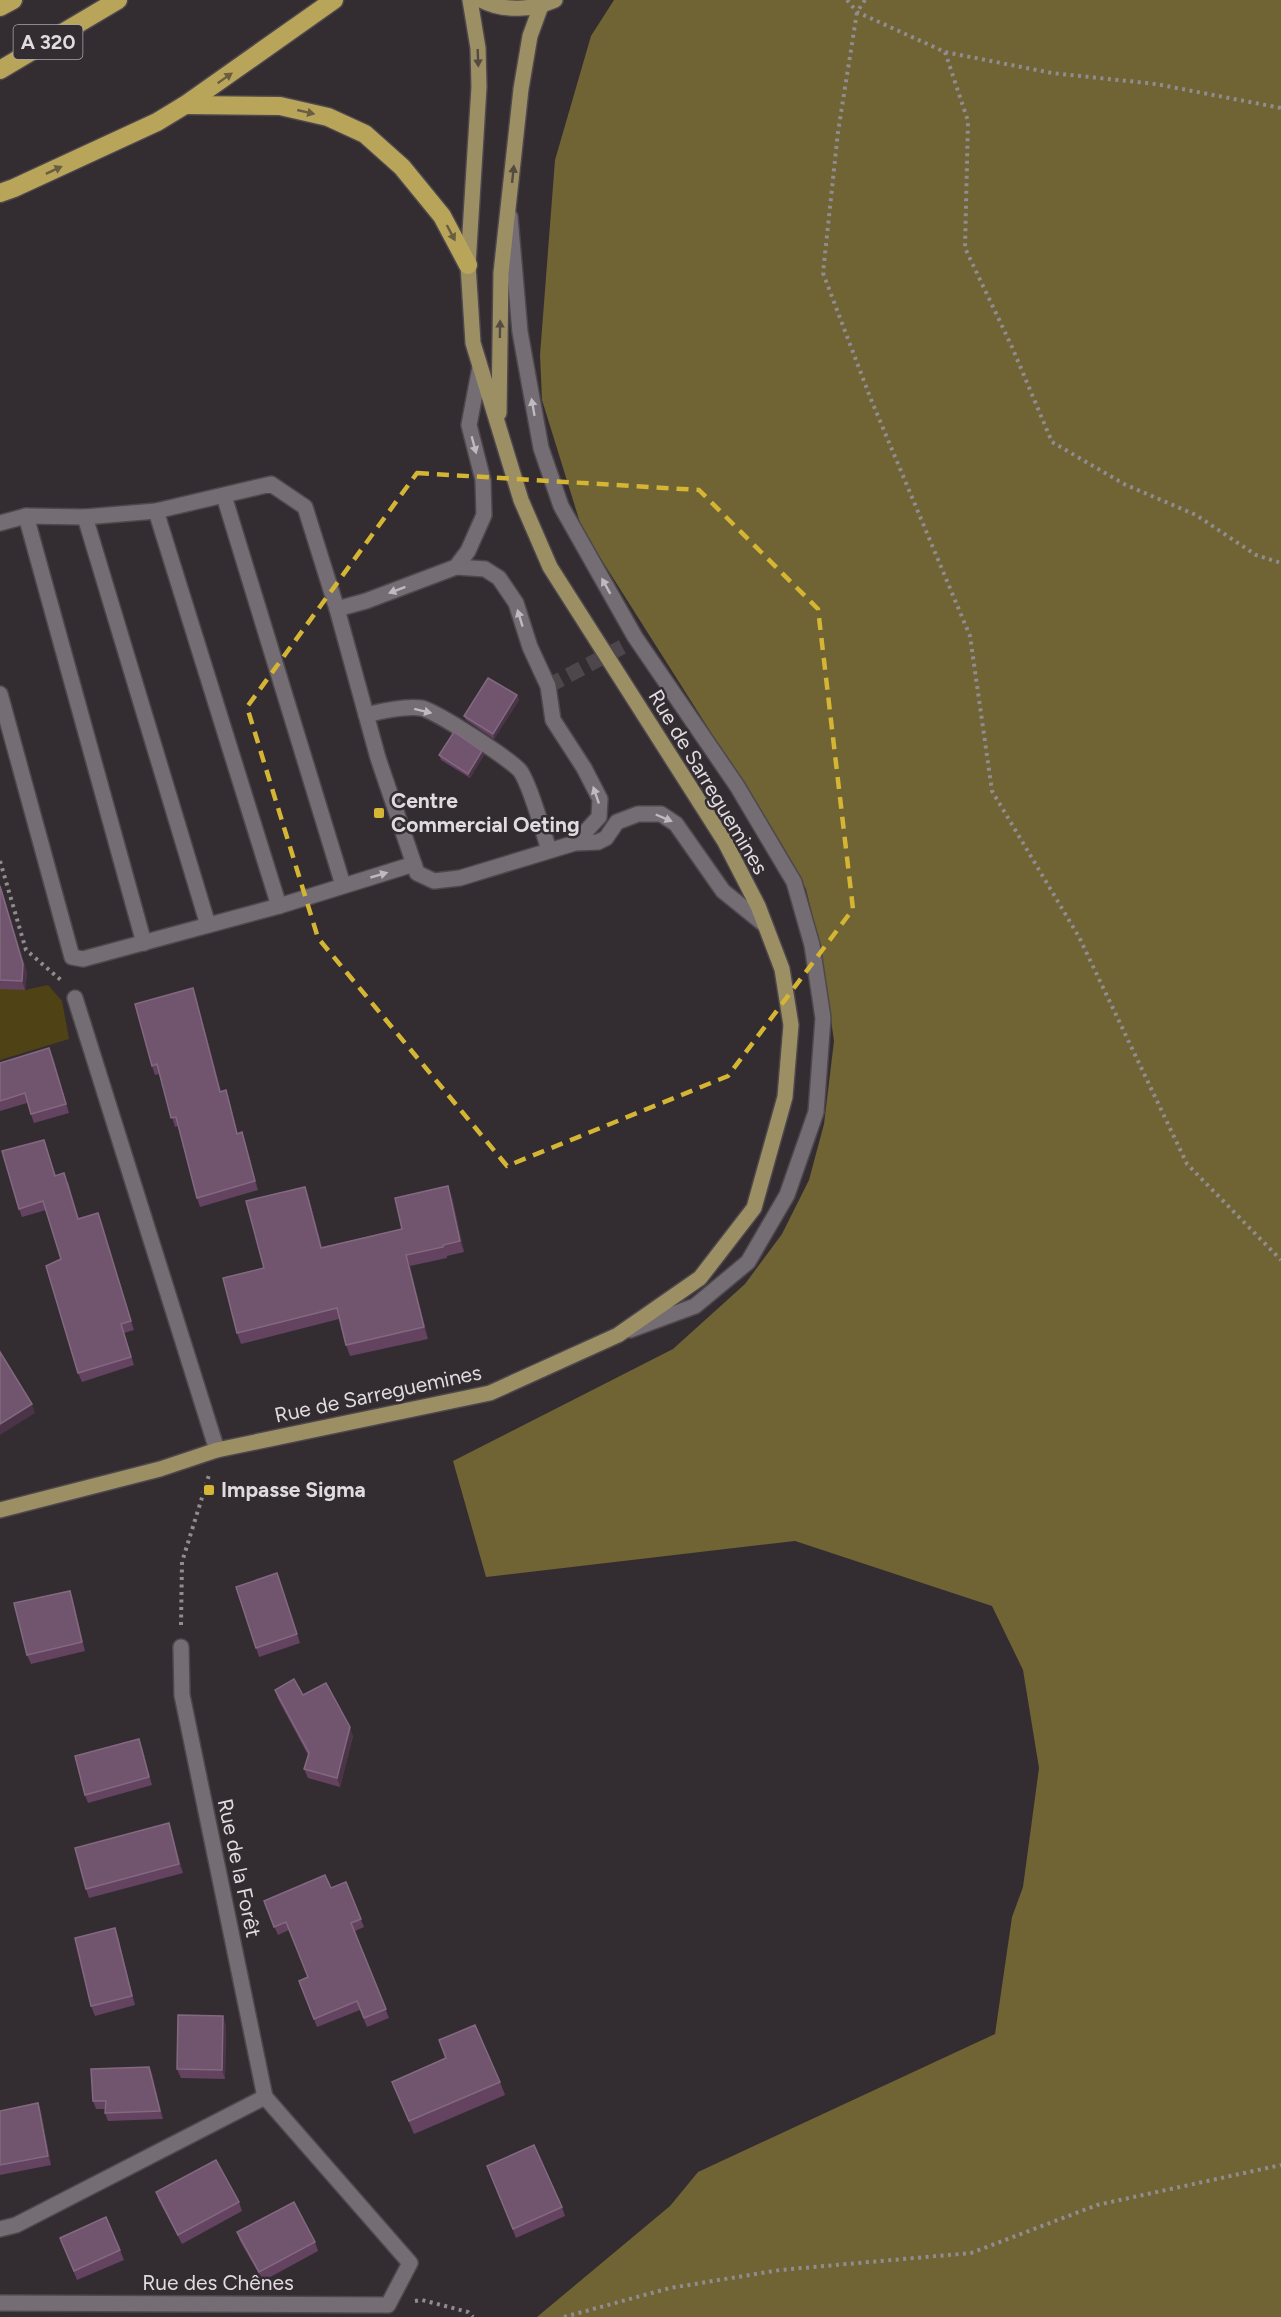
<svg xmlns="http://www.w3.org/2000/svg" width="1281" height="2317" font-family="Figtree,sans-serif">
<style>
.green{fill:#4f4315}
.forest{fill:#706334}
.lines{fill:none;stroke-linecap:round;stroke-linejoin:round}
.minor-tunnel{stroke:#4d474c;stroke-width:15;stroke-dasharray:15 8;stroke-linecap:butt}
.minor-casing{stroke:#4e484d;stroke-width:18}
.major-casing{stroke:#4e484d;stroke-width:18}
.highway-casing{stroke:#4e484d;stroke-width:21}
.path{stroke:#918c90;stroke-width:4;stroke-dasharray:3 4.5;stroke-linecap:butt}
.minor{stroke:#746d73;stroke-width:15}
.major{stroke:#9d8f64;stroke-width:15}
.highway{stroke:#b9a55a;stroke-width:18}
.wall{fill:#644361}
.shaded-wall{fill:#4b3448}
.building{fill:#71546e;stroke:#836980;stroke-width:1.5}
.oneway{fill:#534a41}
.oneway2{fill:#695d42}
.oneway3{fill:#bfbabf}
.marked{fill:none;stroke:#d5b534;stroke-width:4.5;stroke-dasharray:12 8;stroke-linejoin:round}
.poi-dot{fill:#d5b534;stroke:#332d32;stroke-width:2}
.labels{text-anchor:middle;stroke-width:5;stroke-linejoin:round;paint-order:stroke}
.shield{fill:#332d32;stroke:#aba7ab;stroke-width:1.5}
.shield-label{font-size:20px;font-weight:bold;fill:#dfdbdf}
.street-label{font-size:21px;fill:#dfdbdf;stroke:#332d32}
.poi-label{font-size:21px;font-weight:bold;fill:#dfdbdf;stroke:#332d32;text-anchor:start}
</style>
<rect width="100%" height="100%" fill="#332d32"/>
<path class="green" d="M48 985 62 1001 69 1039 0 1060V987L25 990Z"/>
<path class="forest" d="M614 0H1281V2317H537L670 2206 698 2172 995 2034 1012 1917 1023 1887 1039 1768 1023 1670 992 1606 795 1541 486 1577 453 1461 673 1349 745 1284 782 1234 809 1180 824 1124 834 1041 822 956 806 889 781 843 582 529 542 400 540 355 555 160 591 36Z"/>
<g class="lines">
<path class="minor-tunnel" d="M548 686 624 646"/>
<defs>
<g id="minor">
<path d="M510 217 520 332 541 448 561 506 635 637 737 786 794 882 812 945 823 1018 816 1112 787 1195 748 1262 695 1306 630 1330"/>
<path d="M224 496 343 885"/>
<path d="M156 511 279 906"/>
<path d="M26 516 144 943"/>
<path d="M85 517 208 925"/>
<path d="M0 523 26 516 85 517 156 511 271 484 305 507 337 609 378 758 417 873 434 881 460 878 575 843 598 842 606 838 617 822 638 814H661L676 824 723 891 765 925"/>
<path d="M456 567 485 569 499 578 516 603 530 647 548 686 553 720 584 768 600 799 599 817 575 843"/>
<path d="M337 609 366 601 456 567 468 551 484 515 483 480 469 425 480 367"/>
<path d="M0 694 72 957 83 959 279 906 414 864"/>
<path d="M366 715C382 711 404 706 421 708 434 710 514 761 521 772 532 790 542 829 549 850"/>
<path d="M75 998 217 1450"/>
<path d="M0 2229 16 2225 265 2097"/>
<path d="M0 2303 388 2305 410 2263 265 2097 182 1695 181 1647"/>
</g>
<g id="major">
<path d="M481 0C504 12 532 10 555 0"/>
<path d="M499 413 501 273 521 89 530 36 541 6"/>
<path d="M0 1510 160 1469 217 1450 490 1393 618 1335 700 1278 754 1208 785 1097 791 1025 782 969 758 906 725 842 550 567 521 500 473 343 468 265 479 87 478 48 470 0"/>
</g>
<g id="highway">
<path d="M0 7 13 0"/>
<path d="M0 70 118 0"/>
<path d="M185 105 280 106 328 117 365 134 402 167 442 216 468 265"/>
<path d="M0 193 14 188 157 122 185 105 334 0"/>
</g>
</defs>
<use href="#minor" class="minor-casing"/>
<use href="#major" class="major-casing"/>
<use href="#highway" class="highway-casing"/>
<g class="path">
<path d="M847 0 857 12 945 52 1052 73 1156 84 1281 108"/>
<path d="M865 0 857 12 838 132 823 273 870 397 970 636 992 791 1079 937 1187 1164 1281 1260"/>
<path d="M945 52 968 121 965 248 1012 347 1052 442 1124 484 1196 515 1256 555 1281 563"/>
<path d="M0 861 26 950 62 981"/>
<path d="M181 1625 182 1562 209 1475"/>
<path d="M415 2301 422 2300 468 2312 473 2317"/>
<path d="M564 2317 670 2288 780 2270 971 2253 1097 2205 1281 2165"/>
</g>
<use href="#minor" class="minor"/>
<use href="#major" class="major"/>
<use href="#highway" class="highway"/>
</g>
<g class="wall">
<path d="M517 695 519 700 494 739 466 720 464 716Z"/>
<path d="M439 755H484L470 778 441 760Z"/>
<path d="M0 884 27 973 25 990 0 989Z"/>
<path d="M196 997 221 1092 229 1099 238 1134 242 1132 245 1141 258 1190 200 1207 197 1198 178 1126 175 1127 159 1074 155 1075 152 1066Z"/>
<path d="M53 1057 69 1113 34 1123 27 1103 0 1111V1063Z"/>
<path d="M44 1140 56 1176 68 1182 79 1219 98 1213 134 1330 124 1333 134 1365 82 1382 78 1373 61 1259 46 1210 22 1217 19 1209Z"/>
<path d="M452 1197 464 1252 447 1256V1258L410 1266 428 1339 350 1356 346 1345 339 1319 241 1344 237 1333 264 1268 309 1199 322 1247 402 1229Z"/>
<path d="M277 1573 300 1643 259 1657 236 1587Z"/>
<path d="M70 1591 73 1600 85 1651 31 1664 27 1655Z"/>
<path d="M275 1690 303 1695 353 1736 340 1787 308 1778 304 1769 308 1755 278 1699Z"/>
<path d="M142 1747 152 1785 88 1803 85 1795Z"/>
<path d="M169 1823 183 1873 89 1898 86 1889Z"/>
<path d="M346 1882 364 1927 355 1931 389 2018 367 2027 360 2010 317 2027 299 1981 308 1977 289 1930 278 1935 267 1910 331 1888Z"/>
<path d="M115 1928 118 1937 135 2005 95 2016 91 2006Z"/>
<path d="M226 2025 225 2079 181 2078 177 2069Z"/>
<path d="M439 2040 500 2082 505 2095 414 2134 392 2082 445 2058Z"/>
<path d="M149 2067 152 2074 163 2119 108 2121 105 2113 106 2109H96L93 2101Z"/>
<path d="M38 2103 41 2112 51 2165 0 2175V2111Z"/>
<path d="M491 2175 562 2207 565 2216 516 2238Z"/>
<path d="M156 2192 239 2202 242 2211 182 2244 159 2201Z"/>
<path d="M237 2232 315 2242 318 2251 263 2281 240 2241Z"/>
<path d="M60 2238 120 2250 124 2260 77 2280Z"/>
</g>
<g class="shaded-wall">
<path d="M517 695 519 700 494 739 493 734Z"/>
<path d="M482 751 484 755 470 778 468 774Z"/>
<path d="M0 884 27 973 25 990 22 981Z"/>
<path d="M193 988 196 997 224 1101 220 1092Z"/>
<path d="M49 1048 53 1057 69 1113 66 1104Z"/>
<path d="M226 1090 229 1099 240 1143 237 1134Z"/>
<path d="M242 1132 245 1141 258 1190 255 1181Z"/>
<path d="M448 1186 452 1197 464 1252 460 1241Z"/>
<path d="M305 1187 309 1199 325 1259 321 1248Z"/>
<path d="M98 1213 102 1222 134 1330 131 1321Z"/>
<path d="M406 1255 410 1266 428 1339 424 1327Z"/>
<path d="M32 1404 35 1413 0 1435V1424Z"/>
<path d="M70 1591 73 1600 85 1651 82 1642Z"/>
<path d="M350 1727 353 1736 340 1787 337 1778Z"/>
<path d="M139 1739 142 1747 152 1785 149 1777Z"/>
<path d="M169 1823 172 1832 183 1873 179 1864Z"/>
<path d="M115 1928 118 1937 135 2005 132 1996Z"/>
<path d="M223 2016 226 2025 225 2079 222 2070Z"/>
<path d="M149 2067 152 2074 163 2119 160 2111Z"/>
<path d="M38 2103 41 2112 51 2165 48 2156Z"/>
</g>
<g class="building">
<path d="M488 678 517 695 493 734 464 716Z"/>
<path d="M454 732 482 751 468 774 439 755Z"/>
<path d="M0 886 23 964 22 981 0 980Z"/>
<path d="M193 988 220 1092 226 1090 237 1134 242 1132 255 1181 197 1198 176 1117 171 1118 157 1064 152 1066 135 1004Z"/>
<path d="M49 1048 66 1104 31 1114 25 1093 0 1101V1063Z"/>
<path d="M44 1140 55 1176 64 1173 78 1219 98 1213 131 1321 121 1324 131 1357 78 1373 46 1266 61 1259 43 1201 19 1209 2 1151Z"/>
<path d="M448 1186 460 1241 443 1245V1247L406 1255 424 1327 346 1345 337 1308 237 1333 223 1278 264 1268 246 1201 305 1187 321 1248 402 1229 395 1198Z"/>
<path d="M0 1352 32 1404 0 1424Z"/>
<path d="M277 1573 297 1634 256 1648 236 1587Z"/>
<path d="M70 1591 82 1642 27 1655 14 1603Z"/>
<path d="M294 1679 303 1695 326 1683 350 1727 337 1778 304 1769 309 1753 275 1690Z"/>
<path d="M139 1739 149 1777 85 1795 75 1756Z"/>
<path d="M169 1823 179 1864 86 1889 75 1848Z"/>
<path d="M325 1875 331 1888 346 1882 361 1919 351 1923 386 2009 364 2018 357 2001 314 2019 299 1981 308 1977 286 1922 274 1927 264 1901Z"/>
<path d="M115 1928 132 1996 91 2006 75 1938Z"/>
<path d="M178 2015 223 2016 222 2070 177 2069Z"/>
<path d="M475 2025 500 2082 409 2121 392 2082 446 2058 439 2040Z"/>
<path d="M149 2067 160 2111 105 2113 106 2101H93L91 2069Z"/>
<path d="M38 2103 48 2156 0 2165V2111Z"/>
<path d="M534 2145 562 2207 513 2229 487 2166Z"/>
<path d="M216 2160 239 2202 178 2235 156 2192Z"/>
<path d="M294 2202 315 2242 259 2272 237 2232Z"/>
<path d="M106 2217 120 2250 74 2271 60 2238Z"/>
</g>
<defs><path id="oneway-solid" d="M-6-.8H1V-3.2L6.5 0L1 3.2V.8H-6Z" transform="scale(1.5)"/></defs>
<g class="oneway">
<use href="#oneway-solid" transform="translate(478 58) rotate(88)"/>
<use href="#oneway-solid" transform="translate(513 174) rotate(-84)"/>
<use href="#oneway-solid" transform="translate(500 329) rotate(-89)"/>
</g>
<g class="oneway2">
<use href="#oneway-solid" transform="translate(225 78) rotate(-35)"/>
<use href="#oneway-solid" transform="translate(306 112) rotate(13)"/>
<use href="#oneway-solid" transform="translate(54 170) rotate(-25)"/>
<use href="#oneway-solid" transform="translate(451 233) rotate(62)"/>
</g>
<g class="oneway3">
<use href="#oneway-solid" transform="translate(533 407) rotate(-100)"/>
<use href="#oneway-solid" transform="translate(474 445) rotate(75)"/>
<use href="#oneway-solid" transform="translate(606 586) rotate(-119)"/>
<use href="#oneway-solid" transform="translate(397 590) rotate(159)"/>
<use href="#oneway-solid" transform="translate(520 618) rotate(-107)"/>
<use href="#oneway-solid" transform="translate(423 711) rotate(14)"/>
<use href="#oneway-solid" transform="translate(596 795) rotate(-109)"/>
<use href="#oneway-solid" transform="translate(664 818) rotate(23)"/>
<use href="#oneway-solid" transform="translate(379 875) rotate(-16)"/>
</g>
<path class="marked" d="M417 473 699 490 818 609 853 909 728 1076 507 1166 318 938 247 707Z"/>
<g class="poi-dot">
<rect x="373" y="807" width="12" height="12" rx="3"/>
<rect x="203" y="1484" width="12" height="12" rx="3"/>
</g>
<g class="labels">
<rect class="shield" x="13.5" y="25" width="69" height="34" rx="4.5"/>
<g class="shield-label">
<text x="48" y="49">A 320</text>
</g>
<g class="street-label">
<text transform="translate(708 782) rotate(59)" y="7">Rue de Sarreguemines</text>
<text transform="translate(378 1394) rotate(-12)" y="7">Rue de Sarreguemines</text>
<text transform="translate(239 1868) rotate(78)" y="7">Rue de la Forêt</text>
<text x="218" y="2290">Rue des Chênes</text>
</g>
<g class="poi-label">
<text x="391" y="808">Centre<tspan x="391" dy="24">Commercial Oeting</tspan></text>
<text x="221" y="1497">Impasse Sigma</text>
</g>
</g>
</svg>
